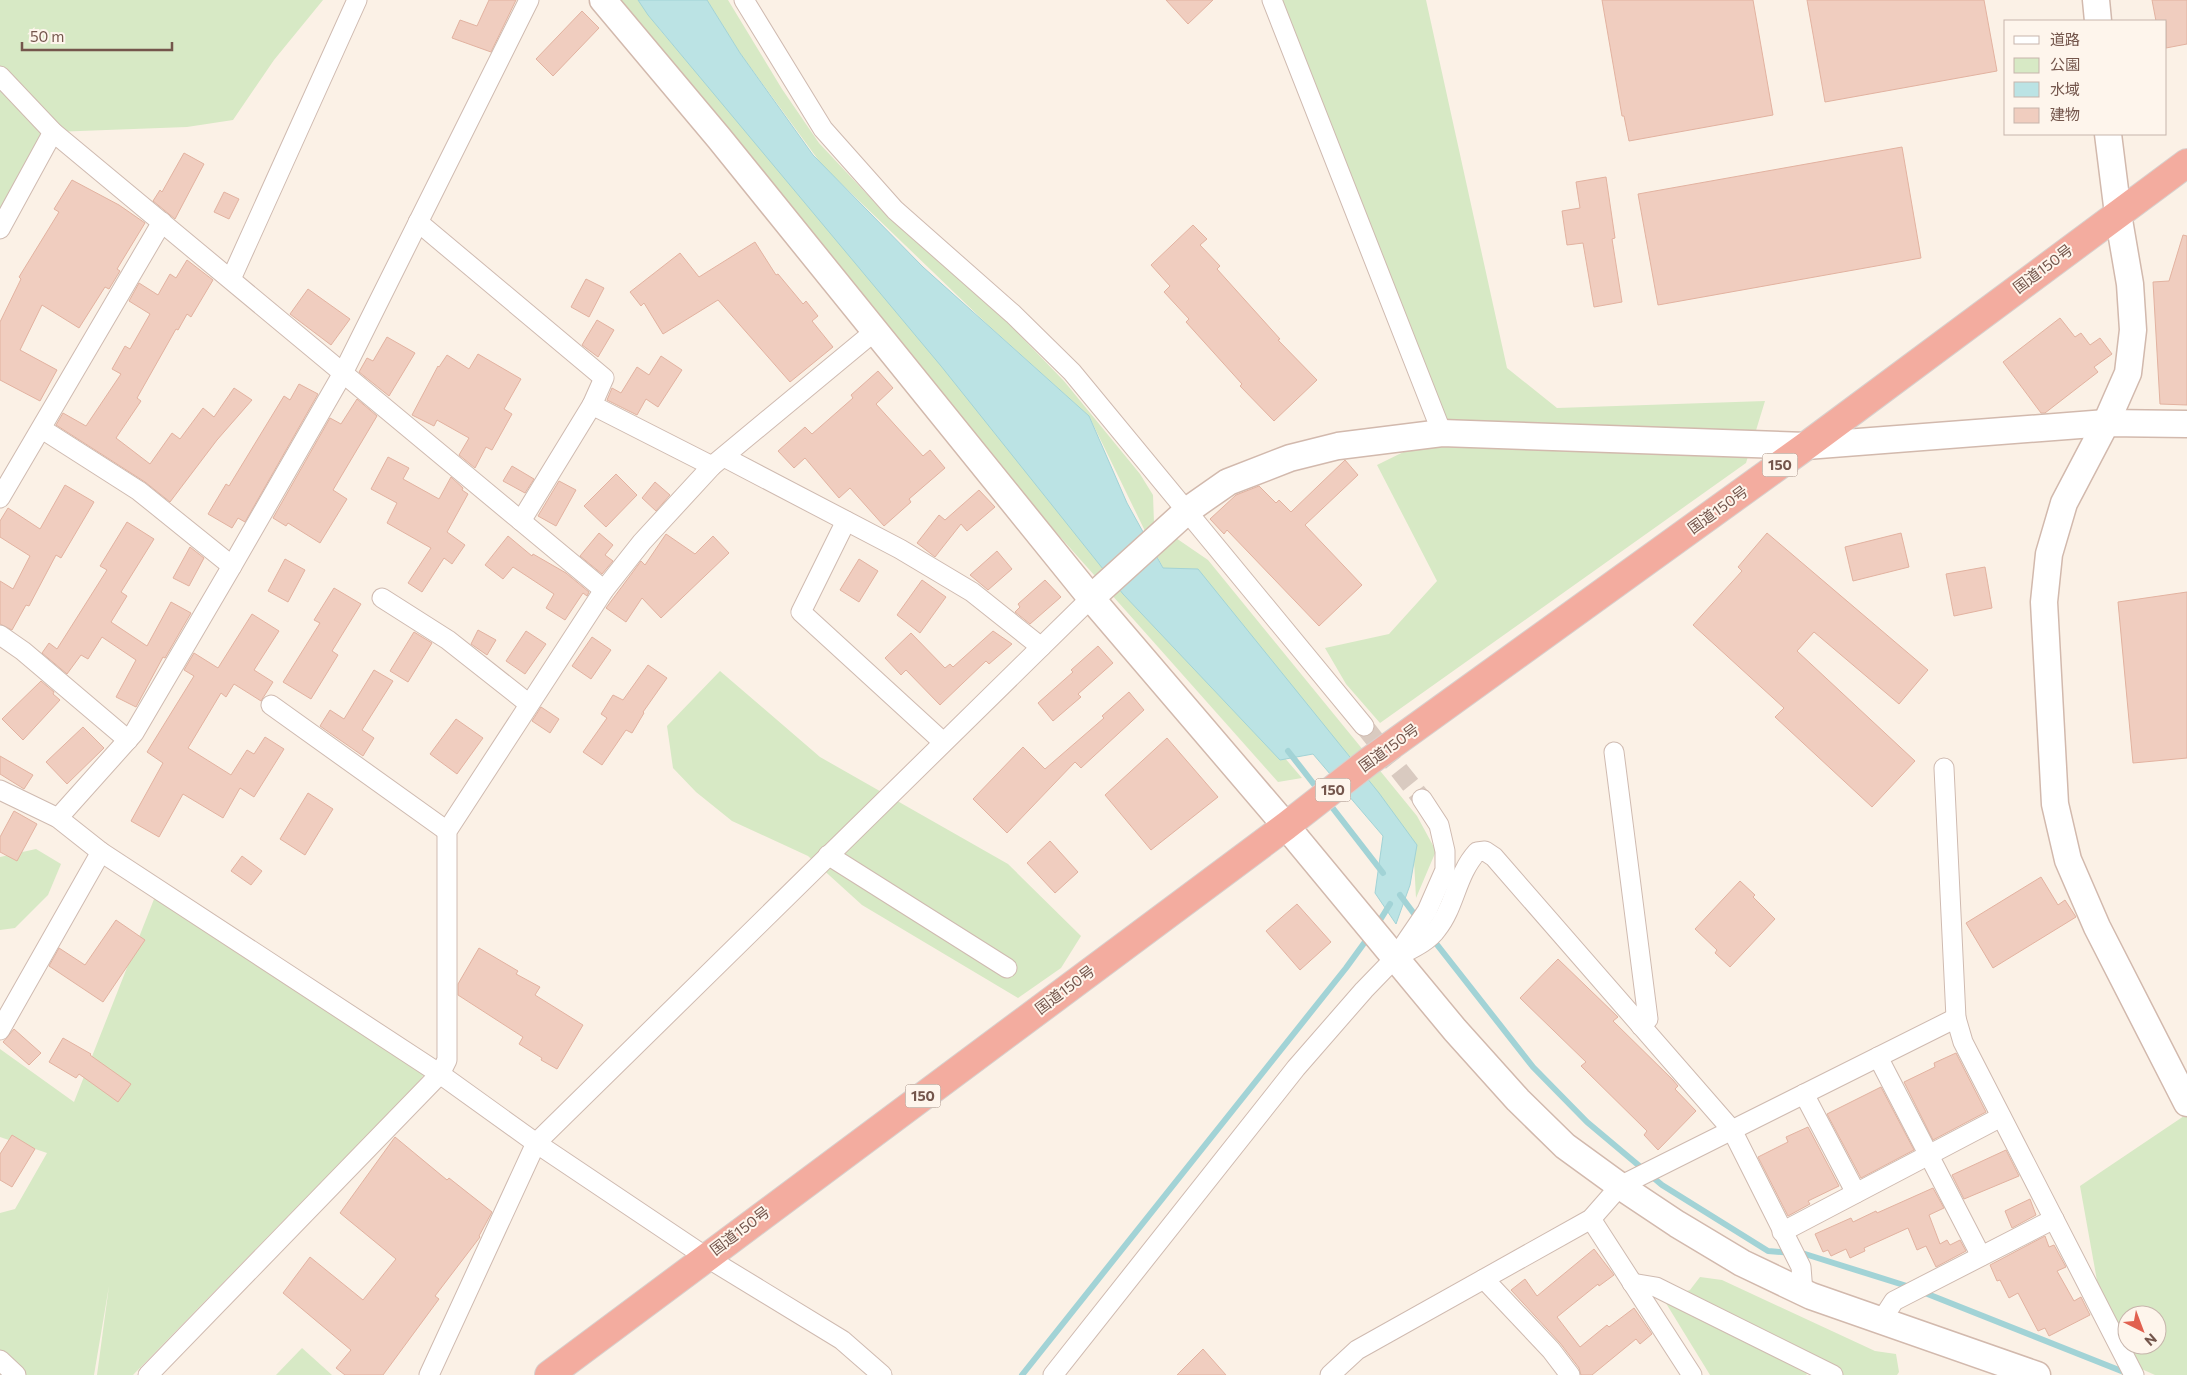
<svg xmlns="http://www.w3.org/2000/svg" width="2187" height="1375" font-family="Commissioner,'Noto Sans JP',sans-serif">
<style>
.green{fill:#d7e9c5;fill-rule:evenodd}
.water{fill:#bbe3e4;stroke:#a2d3d6}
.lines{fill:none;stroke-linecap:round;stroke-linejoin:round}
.stream{stroke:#a2d3d6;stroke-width:6}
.building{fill:#f0cdbf;stroke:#e2b2a0}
.street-tunnel{stroke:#d9cac0;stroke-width:19;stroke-dasharray:19 9;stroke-linecap:butt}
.street-casing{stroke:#cfbab0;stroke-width:21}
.secondary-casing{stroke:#d2b9ad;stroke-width:29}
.highway-casing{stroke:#d8d0cd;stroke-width:30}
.street{stroke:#fff;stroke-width:19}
.secondary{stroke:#fff;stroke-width:26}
.highway{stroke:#f3ac9f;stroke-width:28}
.labels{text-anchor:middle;stroke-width:4;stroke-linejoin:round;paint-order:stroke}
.shield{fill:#fef5ec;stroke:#9d867c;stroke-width:1}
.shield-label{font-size:14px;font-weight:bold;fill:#74564c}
.street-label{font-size:15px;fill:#74564c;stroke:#fef5ec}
</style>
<rect width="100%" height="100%" fill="#fbf1e6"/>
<g class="green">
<path d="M0 0H323L274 60 233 120 187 127 53 132 0 229Z"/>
<path d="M616 0H638L661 31 1302 778 1278 782 999 468Z"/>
<path d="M707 0H728L782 89 819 143 879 207 982 296 1064 381 1140 474 1153 495 1154 523 1208 560 1417 816 1436 851 1416 898 1414 860 1163 568 1089 416 988 325 822 165 740 53Z"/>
<path d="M1272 0H1426L1507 368 1557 408 1765 401 1746 463 1380 723 1346 684 1325 648 1389 634 1437 581 1377 465 1442 433Z"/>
<path d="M720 671 820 757 1008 864 1081 936 1061 968 1018 998 862 905 808 856 732 821 696 792 673 768 667 726Z"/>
<path d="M36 849 61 864 48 895 15 928 0 930V857Z"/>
<path d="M158 889 424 1075 399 1105 367 1135 133 1375H97L109 1286 94 1375H0V1213L15 1209 47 1153 0 1137V1049L74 1102Z"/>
<path d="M2187 1114V1375H2155L2128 1363 2103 1314 2080 1186ZM2127 1315H2157V1345H2127Z"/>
<path d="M1700 1277 1722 1280 1875 1351 1896 1354 1899 1372 1897 1375H1828L1814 1367 1806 1375H1710L1656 1287 1673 1295 1690 1290Z"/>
<path d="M302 1348 332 1375H276Z"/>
</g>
<path class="water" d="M638 0H707L740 53 813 155 923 267 1089 416 1127 503 1163 568 1198 569 1379 793 1417 845 1410 885 1396 924 1375 893 1383 836 1313 754 1280 760 1123 594 941 366 648 15Z"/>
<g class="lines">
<g class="stream">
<path d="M1288 751 1320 792"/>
<path d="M1328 802 1383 873"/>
<path d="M1400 895 1418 919"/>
<path d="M1377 925 1390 904"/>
<path d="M1431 937 1533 1067 1587 1122 1662 1185 1768 1251 1805 1254 1910 1287"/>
<path d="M1920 1291 2129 1374"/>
<path d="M1022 1375 1346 968 1370 935"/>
</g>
</g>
<g class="building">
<path d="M489 0H516L491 52 452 38 460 20 477 26Z"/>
<path d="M1166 0H1213L1188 24Z"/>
<path d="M1602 0H1753L1773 115 1629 141 1624 116H1622Z"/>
<path d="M1807 0H1984L1997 71 1825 102Z"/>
<path d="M2152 0H2187V44L2166 48V21H2156Z"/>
<path d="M582 11 599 28 553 76 536 59Z"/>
<path d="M1902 147 1921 258 1658 305 1638 194Z"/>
<path d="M184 153 204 164 175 219 153 201 160 190 162 192Z"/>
<path d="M1606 177 1615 238 1612 239 1622 302 1594 307 1583 243 1567 245 1562 211 1580 208 1576 182Z"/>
<path d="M72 180 119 205 145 223 117 269 120 271 109 289 105 287 79 328 42 305 20 350 57 370 40 401 0 380V322L21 279 19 277 59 212 54 209Z"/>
<path d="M224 192 239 199 229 219 214 212Z"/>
<path d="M1193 225 1207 239 1200 245 1220 266 1217 269 1280 339 1278 340 1317 380 1274 421 1240 386 1242 384 1186 322 1189 319 1164 292 1170 286 1151 265Z"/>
<path d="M2183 235 2187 236V405L2160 404 2153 282 2169 281Z"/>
<path d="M755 242 776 275 778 274 803 304 806 301 818 316 812 321 833 347 790 382 718 300 663 334 644 303 641 306 630 292 680 253 699 277Z"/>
<path d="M187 260 213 280 191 317 187 314 178 330 176 329 137 398 141 401 116 438 150 464 172 433 180 439 203 408 214 417 234 388 252 400 217 440 170 502 145 482 56 425 63 413 86 426 121 374 112 369 125 346 130 349 150 314 129 301 139 283 158 295 170 274 176 278Z"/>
<path d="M586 279 604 288 589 317 571 307Z"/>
<path d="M308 289 350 319 331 345 290 314Z"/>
<path d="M2060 318 2075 337 2081 333 2090 345 2100 338 2112 354 2094 367 2098 372 2045 413H2041L2003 362Z"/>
<path d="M597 320 614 330 598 357 582 345Z"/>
<path d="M387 337 415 353 389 396 359 372 367 358 373 361Z"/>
<path d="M478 354 521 379 504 409 512 414 492 450 486 447 475 468 459 455 469 438 437 420 434 426 412 415 438 366 439 367 447 355 469 369Z"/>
<path d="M661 356 682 370 658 407 646 399 637 415 607 400 612 388 621 393 637 367 649 375Z"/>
<path d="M878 371 893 388 876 404 923 456 930 450 945 468 909 499 911 502 884 526 850 488 839 498 805 458 794 468 778 451 805 427 812 434 853 398 851 395Z"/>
<path d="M299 384 318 394 245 522 238 518 232 528 208 514 226 484 229 486 284 396 290 400Z"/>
<path d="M357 399 377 416 333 490 347 499 320 543 288 523 286 526 273 518 330 418 341 424Z"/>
<path d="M388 457 409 468 403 479 439 499 451 477 463 488 462 490 468 494 447 532 465 545 452 564 444 558 422 592 408 583 431 548 387 523 397 503 371 489Z"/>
<path d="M1345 460 1358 475 1305 525 1362 585 1319 626 1227 530 1224 534 1210 519 1236 495 1259 486 1276 503 1279 500 1291 512Z"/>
<path d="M512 466 534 479 525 493 503 481Z"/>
<path d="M616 474 637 495 606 527 584 506Z"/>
<path d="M559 481 576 490 556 526 538 516Z"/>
<path d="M655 482 670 495 656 511 642 498Z"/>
<path d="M65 485 94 502 61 558 56 555 29 606 26 605 12 630 0 624V581L13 589 30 556 0 537V521L8 508 40 529Z"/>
<path d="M979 490 995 507 967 531 961 524 935 557 917 543 939 515 945 520Z"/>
<path d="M127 522 154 539 121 592 127 596 111 622 147 646 171 602 191 613 165 658 163 657 136 707 116 697 136 660 102 637 88 659 81 655 67 674 42 653 49 643 57 649 107 570 100 566Z"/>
<path d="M599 533 613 545 605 555 613 561 602 574 580 556Z"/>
<path d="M1767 533 1928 670 1899 704 1814 632 1797 651 1915 761 1872 807 1775 717 1784 708 1693 625 1742 571 1738 567Z"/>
<path d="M1901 533 1909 567 1853 581 1845 547Z"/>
<path d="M666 534 695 554 713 536 729 553 661 618 642 598 626 622 606 608 641 561 645 565Z"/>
<path d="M508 536 532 556 533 554 566 573 589 592 587 596 583 593 565 620 546 608 554 594 513 567 503 579 485 565Z"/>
<path d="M190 547 204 558 189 586 173 578Z"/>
<path d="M997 551 1012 569 988 590 970 575Z"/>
<path d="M285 559 305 570 288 602 268 591Z"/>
<path d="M859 559 878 571 859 602 840 590Z"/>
<path d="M1985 567 1992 608 1954 616 1946 574Z"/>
<path d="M922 580 946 597 920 633 897 615Z"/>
<path d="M1045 580 1061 597 1030 624 1015 612 1020 607 1018 604Z"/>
<path d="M334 588 361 604 332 651 338 655 311 699 283 682 320 623 314 620Z"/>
<path d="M2187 592V758L2133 763 2118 602Z"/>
<path d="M252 614 279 631 254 670 273 682 261 701 234 684 226 697 221 693 188 748 231 775 247 750 254 754 265 737 284 749 254 797 240 788 223 818 183 794 159 837 131 821 163 763 147 752 194 676 184 670 194 653 218 668Z"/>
<path d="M478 630 496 640 487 655 471 644Z"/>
<path d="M526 631 546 644 525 674 506 661Z"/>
<path d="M993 631 1012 644 989 664 986 661 940 705 906 670 901 675 885 658 911 633 945 668 950 664 953 667Z"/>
<path d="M414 632 432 643 408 682 390 671Z"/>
<path d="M592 637 611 650 591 679 572 666Z"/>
<path d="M1098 646 1113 663 1078 694 1081 697 1053 721 1038 703 1073 672 1071 670Z"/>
<path d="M648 665 667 678 643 712 644 713 632 733 626 730 602 765 583 752 607 718 601 714 613 695 623 700Z"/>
<path d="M374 670 393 681 362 730 374 738 363 756 320 726 330 710 344 719Z"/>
<path d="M41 681 54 692 53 694 60 700 23 740 2 719Z"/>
<path d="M1129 692 1144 710 1081 768 1075 762 1007 833 973 799 1023 747 1045 769 1104 718 1102 716Z"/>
<path d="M541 707 559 719 550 733 532 721Z"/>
<path d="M456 719 483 738 457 774 430 754Z"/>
<path d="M83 727 104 748 67 784 46 762Z"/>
<path d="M1167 738 1218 797 1151 850 1105 795Z"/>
<path d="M0 756 33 775 24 789 0 774Z"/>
<path d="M308 793 333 809 305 855 280 839Z"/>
<path d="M14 811 37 824 17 861 0 852V837Z"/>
<path d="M1050 841 1078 872 1055 893 1027 863Z"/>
<path d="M242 856 262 871 251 885 231 871Z"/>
<path d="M2041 877 2058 905 2065 900 2076 917 1993 968 1966 923Z"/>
<path d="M1740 881 1755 895 1753 897 1775 919 1730 967 1715 953 1717 950 1695 929Z"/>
<path d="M1297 904 1331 942 1300 970 1266 931Z"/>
<path d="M116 920 145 940 103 1002 49 966 59 948 85 965Z"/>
<path d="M479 948 518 971 516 974 540 987 535 995 583 1025 557 1069 541 1060 542 1058 519 1044 523 1037 458 995V984Z"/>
<path d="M1558 959 1618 1017 1613 1021 1673 1080 1678 1086 1675 1089 1696 1111 1658 1150 1644 1135 1647 1131 1581 1066 1586 1062 1520 998Z"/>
<path d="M14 1029 41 1053 29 1065 3 1042Z"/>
<path d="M63 1038 91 1054 90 1055 131 1084 118 1102 79 1074 76 1078 49 1062Z"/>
<path d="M1956 1053 1986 1112 1933 1140 1904 1082 1935 1067 1934 1063Z"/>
<path d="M1881 1087 1914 1150 1861 1178 1827 1114Z"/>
<path d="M1808 1127 1839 1186 1808 1201 1810 1204 1788 1216 1758 1157 1788 1142 1786 1137Z"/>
<path d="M12 1135 35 1149 12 1187 0 1180V1154Z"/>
<path d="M395 1137 447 1180 449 1178 492 1212 479 1236 480 1237 435 1296 439 1299 383 1375H345L336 1368 351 1350 283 1293 310 1257 363 1300 396 1259 340 1213Z"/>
<path d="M2006 1150 2019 1176 1964 1199 1952 1175Z"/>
<path d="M1933 1188 1944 1208 1929 1215 1940 1244 1947 1240 1950 1245 1960 1240 1966 1251 1936 1267 1926 1246 1917 1250 1908 1228 1864 1248 1865 1251 1850 1258 1846 1249 1831 1256 1828 1250 1823 1252 1815 1234 1851 1218 1853 1222 1876 1211 1877 1213Z"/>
<path d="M2030 1199 2036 1215 2012 1228 2005 1211Z"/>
<path d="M2045 1236 2049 1247 2054 1245 2066 1267 2057 1271 2074 1301 2081 1297 2090 1315 2049 1336 2045 1328 2038 1331 2018 1293 2009 1298 2000 1280 1997 1281 1990 1265Z"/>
<path d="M1594 1249 1614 1275 1599 1286 1598 1284 1557 1317 1580 1347 1607 1325 1609 1327 1634 1308 1652 1334 1640 1344 1636 1339 1592 1375H1581L1579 1368 1560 1343 1511 1290 1525 1279 1537 1296Z"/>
<path d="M1203 1349 1226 1375H1177Z"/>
</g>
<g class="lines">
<path class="street-tunnel" d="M1364 726 1422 799"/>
<defs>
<g id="street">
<path d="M744 0 823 129 895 210 1013 314 1072 372 1364 726"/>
<path d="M1272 0 1442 433"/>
<path d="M0 76 53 132 604 590"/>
<path d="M418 222 604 378 592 405 712 466"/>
<path d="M0 229 53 132"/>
<path d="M231 279 357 0"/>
<path d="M42 429 139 491 232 566"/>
<path d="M724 457 900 549 972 592 1041 647"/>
<path d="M0 498 162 222"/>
<path d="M521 521 592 405"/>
<path d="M846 521 801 612 943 742"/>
<path d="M382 598 448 640 529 704"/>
<path d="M0 635 23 651 128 740"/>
<path d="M271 705 447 831"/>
<path d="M1614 752 1648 1019 1641 1026"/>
<path d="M1944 768 1956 1018 1963 1042 2134 1375"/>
<path d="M0 790 58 818 101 852 440 1074 536 1143 706 1257 842 1340 882 1375"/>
<path d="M58 818 134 733 232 566 343 373 529 0"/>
<path d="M828 855 1007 968"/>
<path d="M1398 956C1411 949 1428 942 1437 929 1455 907 1456 875 1477 852L1485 851 1494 857 1732 1130 1801 1267 1803 1292"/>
<path d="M0 1030 101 852"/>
<path d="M1878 1057 1981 1256"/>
<path d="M1804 1094 1856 1193"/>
<path d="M1591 1219 1692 1375"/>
<path d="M1782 1232 2001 1117"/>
<path d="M1484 1279 1551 1350 1570 1375"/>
<path d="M1632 1283 1656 1287 1833 1375"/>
<path d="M1881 1321 1894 1301 2054 1219"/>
<path d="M0 1360 16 1375"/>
<path d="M148 1375 440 1074 447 1060V831L604 590 642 542 712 466 875 331"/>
<path d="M429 1375 536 1143 1091 598"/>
<path d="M1053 1375 1296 1068 1364 990 1395 958 1427 911 1445 870V851L1439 825 1422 799"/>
<path d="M1330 1375 1357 1350 1591 1219 1620 1186 1956 1018"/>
</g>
<g id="secondary">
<path d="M603 0 719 138 1091 598 1286 826 1455 1030 1518 1100 1565 1146 1620 1186 1677 1224 1742 1263 1811 1296 2037 1375"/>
<path d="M2096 0 2098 21"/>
<path d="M2108 134 2118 214 2130 284 2133 330 2128 373 2106 423 2064 503 2049 554 2044 602 2055 804 2068 860 2097 927 2187 1103"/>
<path d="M1091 598 1188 510 1228 482 1290 458 1338 446 1442 433 1806 446 2106 423 2187 424"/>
</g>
<path id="highway" d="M549 1375 1286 826 1368 762 1806 446 2187 163"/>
</defs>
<use href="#street" class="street-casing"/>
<use href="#secondary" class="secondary-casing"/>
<use href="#highway" class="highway-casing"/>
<use href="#street" class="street"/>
<use href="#secondary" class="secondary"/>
<use href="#highway" class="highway"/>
</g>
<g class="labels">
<g class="shield">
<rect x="1762.5" y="453.5" width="35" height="23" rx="4"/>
<rect x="1315.5" y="778.5" width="35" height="23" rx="4"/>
<rect x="905.5" y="1084.5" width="35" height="23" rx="4"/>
</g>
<g class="shield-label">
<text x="1780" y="470">150</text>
<text x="1333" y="795">150</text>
<text x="923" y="1101">150</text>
</g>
<g class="street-label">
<text transform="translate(2043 269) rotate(-37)" y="5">国道150号</text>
<text transform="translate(1718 510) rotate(-36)" y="5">国道150号</text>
<text transform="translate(1389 748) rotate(-36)" y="5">国道150号</text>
<text transform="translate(1065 990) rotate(-37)" y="5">国道150号</text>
<text transform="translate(740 1231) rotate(-37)" y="5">国道150号</text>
</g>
</g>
<rect x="2004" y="20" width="162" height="115" fill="#fef5ec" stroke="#c7b5ac"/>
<rect x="2014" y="36" width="25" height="8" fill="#ffffff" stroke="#c7b5ac"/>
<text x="2050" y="45" font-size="15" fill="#74564c">道路</text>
<rect x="2014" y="58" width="25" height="15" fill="#d7e9c5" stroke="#c7b5ac"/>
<text x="2050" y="70" font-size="15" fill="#74564c">公園</text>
<rect x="2014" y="82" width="25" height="15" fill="#bbe3e4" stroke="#c7b5ac"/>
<text x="2050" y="95" font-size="15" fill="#74564c">水域</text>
<rect x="2014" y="108" width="25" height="15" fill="#f0cdbf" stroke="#c7b5ac"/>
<text x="2050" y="120" font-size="15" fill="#74564c">建物</text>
<g transform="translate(2142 1330) rotate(138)"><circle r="24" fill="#fef5ec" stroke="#c7b5ac"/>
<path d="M0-4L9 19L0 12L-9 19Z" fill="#e16150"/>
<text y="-8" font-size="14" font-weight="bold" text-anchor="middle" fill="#74564c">N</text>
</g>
<path d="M22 42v8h150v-8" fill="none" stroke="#74564c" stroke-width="2.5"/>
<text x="30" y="42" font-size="15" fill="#74564c" stroke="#fef5ec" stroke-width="4" paint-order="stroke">50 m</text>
</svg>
